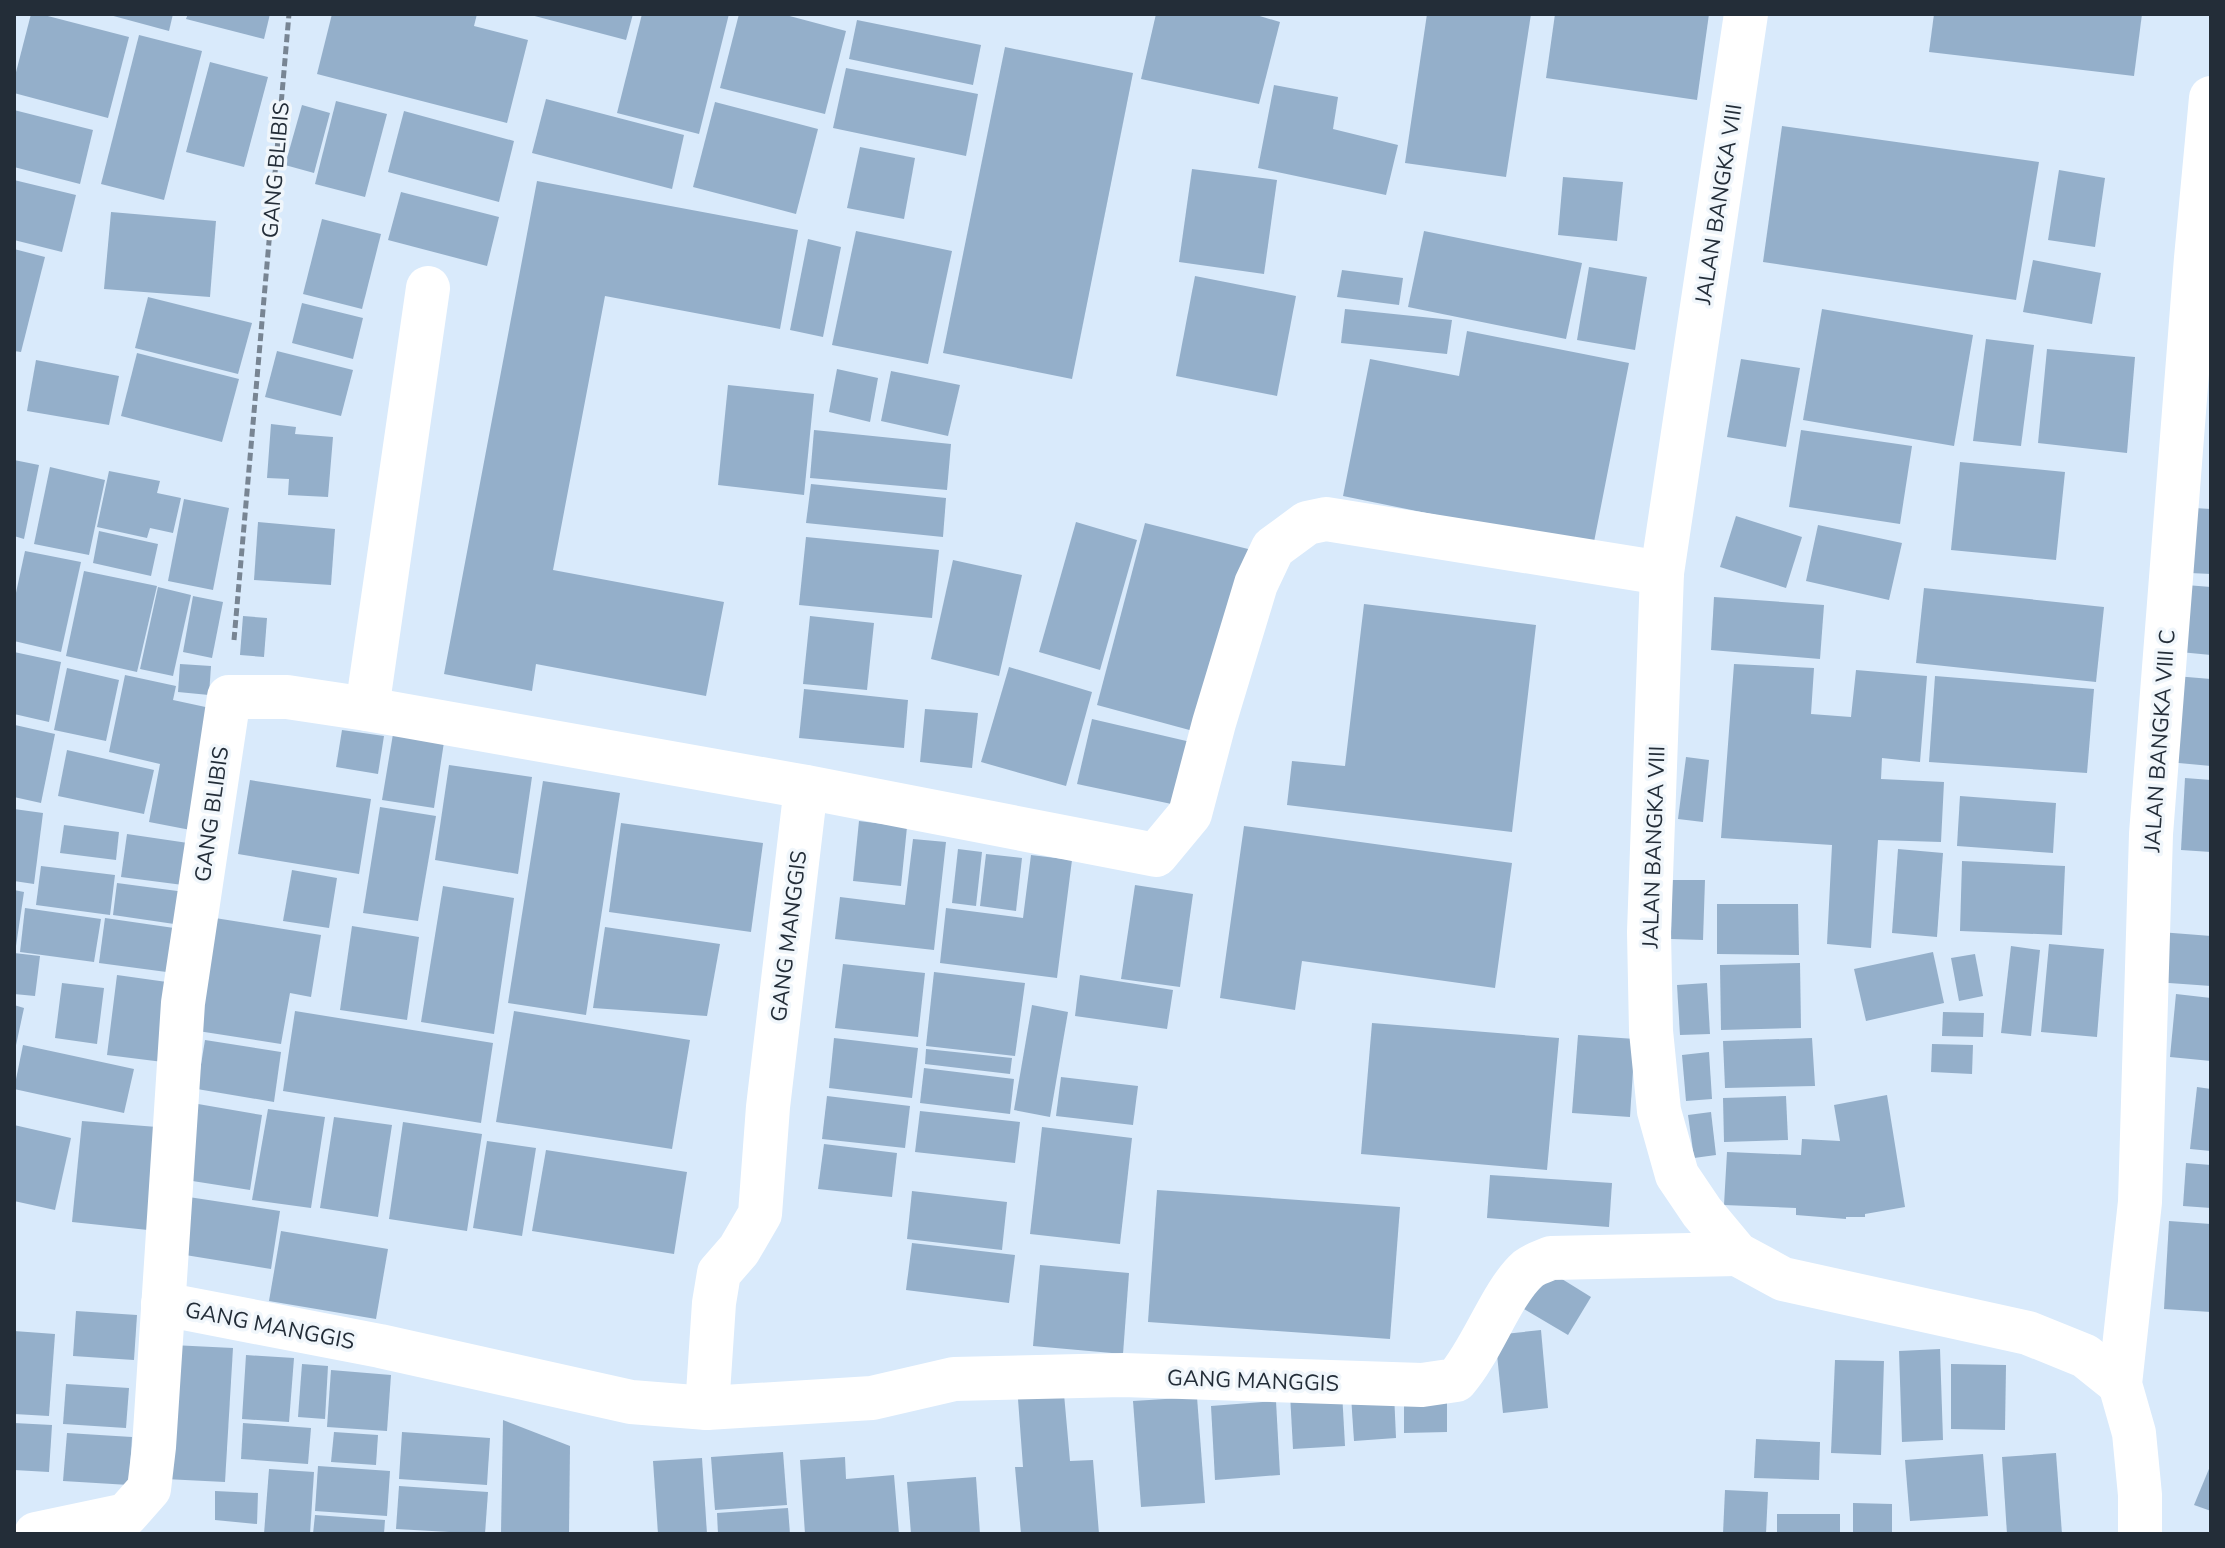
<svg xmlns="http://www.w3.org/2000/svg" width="2225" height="1548" font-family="'Nunito Sans',sans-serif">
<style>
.building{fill:#94afca}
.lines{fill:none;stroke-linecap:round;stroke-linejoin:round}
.path{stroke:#788593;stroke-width:5;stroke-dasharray:8 4;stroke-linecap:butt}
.minor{stroke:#fff;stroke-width:44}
.labels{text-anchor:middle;stroke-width:7;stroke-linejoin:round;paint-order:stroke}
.street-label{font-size:22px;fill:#232d38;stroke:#f0f6fb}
</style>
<rect width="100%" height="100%" fill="#d9eafb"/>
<g class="building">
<path d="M31 14H40L129 37 108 118 14 93V80Z"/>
<path d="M106 14H173L169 31Z"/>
<path d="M188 14H270L264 39 186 19Z"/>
<path d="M332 14H477L474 26 528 40 507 123 317 74Z"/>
<path d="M527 14H633L626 40Z"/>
<path d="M642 14H729L699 134 617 113Z"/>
<path d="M739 14H782L846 31 825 114 720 88Z"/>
<path d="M1156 14H1253L1280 22 1259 104 1141 79Z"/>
<path d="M1427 14H1531L1506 177 1405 163Z"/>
<path d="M1555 14H1709L1697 100 1546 78Z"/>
<path d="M1934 14H2142L2134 76 1929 52Z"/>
<path d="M857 20 981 45 973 85 849 59Z"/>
<path d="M139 35 202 51 164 200 101 184Z"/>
<path d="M1005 47 1133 73 1072 379 943 353Z"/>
<path d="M210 62 268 77 244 167 186 152Z"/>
<path d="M846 68 978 94 966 156 833 128Z"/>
<path d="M1274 85 1338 97 1333 129 1398 145 1386 195 1258 168Z"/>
<path d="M546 99 684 135 672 189 532 153Z"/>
<path d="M336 101 387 114 365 197 315 184Z"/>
<path d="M715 102 818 129 796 214 693 187Z"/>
<path d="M302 105 330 113 314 173 285 165Z"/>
<path d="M14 110 93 130 80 184 14 167Z"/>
<path d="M404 111 514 141 499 202 388 172Z"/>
<path d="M1782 126 2039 162 2016 300 1763 262Z"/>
<path d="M860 147 915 158 904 219 847 208Z"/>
<path d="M1192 169 1277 180 1264 274 1179 262Z"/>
<path d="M2059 170 2105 178 2095 247 2048 240Z"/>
<path d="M1563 177 1623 182 1617 241 1558 235Z"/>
<path d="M14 180 76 195 62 252 14 240Z"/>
<path d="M537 181 798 230 780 329 605 296 553 570 724 602 706 696 536 664 532 691 444 674Z"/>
<path d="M401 192 499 217 487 266 388 240Z"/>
<path d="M111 212 216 221 210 297 104 289Z"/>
<path d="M322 219 381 234 362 309 303 294Z"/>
<path d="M856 231 952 251 928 364 832 345Z"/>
<path d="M1424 231 1582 263 1566 339 1408 307Z"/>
<path d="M808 239 841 247 823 337 790 330Z"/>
<path d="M14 249 45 257 21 352 14 351Z"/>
<path d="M2033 260 2101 273 2092 324 2023 312Z"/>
<path d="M1589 267 1647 277 1635 350 1577 340Z"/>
<path d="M1342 270 1403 278 1399 305 1337 297Z"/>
<path d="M1195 276 1296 296 1277 396 1176 376Z"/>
<path d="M148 297 252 323 238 374 135 348Z"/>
<path d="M302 303 363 318 353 359 292 343Z"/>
<path d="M1345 309 1452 320 1447 354 1341 343Z"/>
<path d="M1822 309 1973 335 1954 446 1803 420Z"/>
<path d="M1467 331 1629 363 1593 547 1343 496 1370 359 1459 376Z"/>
<path d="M1986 339 2034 345 2021 446 1973 441Z"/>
<path d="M2047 349 2135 357 2127 453 2038 443Z"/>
<path d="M277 351 353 370 341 416 265 397Z"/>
<path d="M137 353 239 379 222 442 121 416Z"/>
<path d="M1741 359 1800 368 1786 447 1727 437Z"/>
<path d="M36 360 119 376 109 425 27 411Z"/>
<path d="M837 369 878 378 870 422 829 412Z"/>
<path d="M891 371 960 385 948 436 881 421Z"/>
<path d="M728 385 814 394 804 495 718 485Z"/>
<path d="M271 424 296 427 295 434 333 437 328 497 288 495 289 479 267 478Z"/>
<path d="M814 430 951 444 947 490 810 478Z"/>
<path d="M1801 430 1912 446 1900 524 1789 507Z"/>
<path d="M14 460 39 465 24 539 14 536Z"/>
<path d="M1960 462 2065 472 2056 560 1951 550Z"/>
<path d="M50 467 105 480 89 555 34 544Z"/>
<path d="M109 471 160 481 157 493 181 498 173 533 150 528 147 538 97 527Z"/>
<path d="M811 484 946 498 943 537 806 523Z"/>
<path d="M184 499 229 508 213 590 168 581Z"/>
<path d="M2194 508 2211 509V574L2190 573Z"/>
<path d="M1736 516 1802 537 1786 588 1720 567Z"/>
<path d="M258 522 335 529 331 585 254 580Z"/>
<path d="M1076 522 1137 540 1100 670 1039 652Z"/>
<path d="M1145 523 1256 551 1208 735 1097 705Z"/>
<path d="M1818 525 1902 543 1889 600 1806 581Z"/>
<path d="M99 531 158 544 151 576 93 563Z"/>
<path d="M806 537 939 550 932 618 799 605Z"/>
<path d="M25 551 81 562 61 652 14 641V602Z"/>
<path d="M953 560 1022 575 999 676 931 659Z"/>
<path d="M84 571 157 586 137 672 66 656Z"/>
<path d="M2186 585 2211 587V655L2180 652Z"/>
<path d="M158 587 191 595 173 676 140 669Z"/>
<path d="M1924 588 2104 607 2096 682 1916 663Z"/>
<path d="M193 596 223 602 212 658 183 652Z"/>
<path d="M1714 597 1824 605 1820 659 1711 650Z"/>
<path d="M1364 604 1536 625 1512 832 1287 805 1292 761 1345 766Z"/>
<path d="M243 616 267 618 264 657 240 655Z"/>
<path d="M810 616 874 623 867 690 803 684Z"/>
<path d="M14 652 61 662 49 722 14 714Z"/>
<path d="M180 664 211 666 209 695 178 692Z"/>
<path d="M1734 664 1814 668 1811 714 1851 717 1856 670 1927 676 1920 762 1882 758 1881 779 1944 782 1941 842 1878 840 1871 948 1827 944 1832 845 1721 838Z"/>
<path d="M1009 667 1092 692 1066 786 981 762Z"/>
<path d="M67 668 119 680 106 741 54 730Z"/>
<path d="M125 675 176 686 173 700 224 711 201 832 149 822 160 764 109 752Z"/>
<path d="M1935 676 2094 689 2087 773 1929 762Z"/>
<path d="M2175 676 2211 679V766L2168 762Z"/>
<path d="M804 689 908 700 904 748 799 738Z"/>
<path d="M925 709 978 713 972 768 920 762Z"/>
<path d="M1092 719 1195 743 1181 806 1077 784Z"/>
<path d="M15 725 55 734 41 803 14 797Z"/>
<path d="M342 730 384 736 378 774 336 767Z"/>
<path d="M393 734 444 742 434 808 382 800Z"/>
<path d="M67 750 154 770 144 814 58 796Z"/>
<path d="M1686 757 1709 760 1703 822 1678 819Z"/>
<path d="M449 765 532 777 518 874 435 860Z"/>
<path d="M2185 778 2211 780V852L2181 850Z"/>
<path d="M250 780 371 799 359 874 238 854Z"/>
<path d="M543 781 620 793 586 1015 508 1003Z"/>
<path d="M1960 796 2056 803 2053 853 1957 846Z"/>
<path d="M380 807 436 816 418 921 363 913Z"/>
<path d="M14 809 43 813 34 884 14 881Z"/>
<path d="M859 821 907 827 901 886 853 881Z"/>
<path d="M621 823 763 843 751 932 609 912Z"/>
<path d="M64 825 119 832 116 860 60 853Z"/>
<path d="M1244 826 1512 863 1495 988 1302 961 1295 1010 1220 998Z"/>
<path d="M127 834 188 843 183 885 121 877Z"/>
<path d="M913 839 946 842 934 950 835 939 840 897 905 905Z"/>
<path d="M958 849 982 852 976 906 952 903Z"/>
<path d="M1898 849 1943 853 1937 937 1892 933Z"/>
<path d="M986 854 1022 858 1016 911 980 906Z"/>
<path d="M1031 855 1072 860 1057 978 940 963 946 908 1023 918Z"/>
<path d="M1962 861 2065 866 2062 935 1960 931Z"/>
<path d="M41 866 115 875 110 915 36 905Z"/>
<path d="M292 870 337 878 329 928 283 921Z"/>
<path d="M1672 880H1705L1703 940 1671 939Z"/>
<path d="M117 883 185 892 181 925 113 915Z"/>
<path d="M1135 885 1193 894 1180 987 1121 979Z"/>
<path d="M443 886 514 898 494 1034 421 1022Z"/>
<path d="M14 890 24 892 16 946H14Z"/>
<path d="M1717 904H1798L1799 955 1717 954Z"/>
<path d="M25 908 101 919 94 962 20 952Z"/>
<path d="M105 918 181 929 174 973 99 963Z"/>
<path d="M215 918 321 935 311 997 290 993 281 1044 198 1031Z"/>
<path d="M352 926 419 937 407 1020 340 1010Z"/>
<path d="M605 927 720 944 707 1016 593 1008Z"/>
<path d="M2160 932 2211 936V986L2155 982Z"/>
<path d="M2049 944 2104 949 2097 1037 2041 1032Z"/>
<path d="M2011 946 2040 950 2031 1036 2001 1033Z"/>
<path d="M1933 952 1944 1003 1866 1021 1854 969Z"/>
<path d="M14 953 40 956 35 996 14 994Z"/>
<path d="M1975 954 1983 996 1959 1001 1951 958Z"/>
<path d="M1800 963 1801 1028 1721 1030 1720 965Z"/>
<path d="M843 964 925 973 918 1037 835 1028Z"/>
<path d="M934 972 1025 983 1015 1056 926 1046Z"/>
<path d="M117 975 174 983 163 1062 107 1055Z"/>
<path d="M1080 975 1173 990 1167 1029 1075 1016Z"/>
<path d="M62 983 104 988 97 1044 55 1038Z"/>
<path d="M1707 983 1710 1034 1680 1035 1677 985Z"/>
<path d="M2176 994 2211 998V1061L2170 1057Z"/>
<path d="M14 1005 24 1008 15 1050H14Z"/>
<path d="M1032 1005 1068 1012 1050 1117 1014 1110Z"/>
<path d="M295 1011 493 1043 481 1123 283 1091Z"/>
<path d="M514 1011 690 1040 672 1149 496 1122Z"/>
<path d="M1943 1012 1984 1013 1983 1037 1942 1036Z"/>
<path d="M1372 1023 1559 1038 1547 1170 1361 1154Z"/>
<path d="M1578 1035 1635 1039 1630 1117 1572 1113Z"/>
<path d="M834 1038 918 1048 912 1098 829 1088Z"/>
<path d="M1812 1038 1815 1086 1725 1088 1723 1041Z"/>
<path d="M205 1040 281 1052 274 1102 197 1089Z"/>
<path d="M1932 1044 1973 1045 1972 1074 1931 1072Z"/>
<path d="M23 1045 134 1069 124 1113 14 1089Z"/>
<path d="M926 1049 1012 1058 1010 1074 925 1064Z"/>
<path d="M1709 1052 1712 1099 1686 1101 1682 1055Z"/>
<path d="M924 1068 1014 1079 1010 1114 920 1103Z"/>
<path d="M1061 1077 1138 1086 1133 1125 1056 1116Z"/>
<path d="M2197 1087 2211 1089V1151L2190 1149Z"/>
<path d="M1887 1095 1905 1207 1865 1214V1217H1846V1219L1796 1215V1208L1724 1205 1727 1152 1801 1155 1802 1139 1840 1141 1834 1105Z"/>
<path d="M827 1096 910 1106 905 1148 822 1139Z"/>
<path d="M1786 1096 1788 1140 1724 1142 1723 1098Z"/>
<path d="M198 1104 262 1115 250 1190 186 1180Z"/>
<path d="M268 1109 325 1117 311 1208 252 1200Z"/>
<path d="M920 1111 1020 1122 1015 1163 915 1152Z"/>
<path d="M1711 1112 1716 1155 1694 1158 1688 1115Z"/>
<path d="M334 1117 392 1125 378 1217 320 1208Z"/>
<path d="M82 1121 157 1127 148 1230 72 1222Z"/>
<path d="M403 1122 482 1134 467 1231 389 1219Z"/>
<path d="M14 1125 71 1138 55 1210 14 1201Z"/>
<path d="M1042 1127 1132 1138 1120 1244 1030 1234Z"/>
<path d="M487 1141 536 1148 522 1236 473 1228Z"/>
<path d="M824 1144 897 1153 892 1197 818 1189Z"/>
<path d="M546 1150 687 1172 674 1254 532 1231Z"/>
<path d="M2186 1163 2211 1165V1208L2183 1206Z"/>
<path d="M1490 1175 1612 1183 1609 1227 1487 1218Z"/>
<path d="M1157 1190 1400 1207 1390 1339 1148 1322Z"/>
<path d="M912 1191 1007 1202 1002 1250 907 1239Z"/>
<path d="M182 1196 280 1211 271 1269 173 1253Z"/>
<path d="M2169 1221 2211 1224V1312L2164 1309Z"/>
<path d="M281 1231 388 1249 376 1319 269 1301Z"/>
<path d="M912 1243 1015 1255 1009 1303 906 1290Z"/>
<path d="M1040 1265 1129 1273 1123 1354 1033 1346Z"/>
<path d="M1541 1266 1591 1297 1568 1335 1517 1305Z"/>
<path d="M76 1311 137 1315 134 1360 73 1356Z"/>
<path d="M1541 1330 1548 1408 1503 1413 1495 1335Z"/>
<path d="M14 1331 55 1334 49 1416 14 1414Z"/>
<path d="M172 1345 233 1348 225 1482 165 1479Z"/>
<path d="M1940 1349 1943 1440 1902 1442 1899 1351Z"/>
<path d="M246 1355 294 1358 289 1422 242 1419Z"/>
<path d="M1835 1360 1884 1361 1881 1455 1831 1453Z"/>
<path d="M302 1364 328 1366 325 1419 298 1417Z"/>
<path d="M1951 1364 2006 1365 2005 1430 1951 1429Z"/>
<path d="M331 1370 391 1375 387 1431 327 1427Z"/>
<path d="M66 1384 129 1388 126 1428 63 1424Z"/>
<path d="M1342 1392 1345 1446 1293 1449 1290 1394Z"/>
<path d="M1394 1393 1396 1438 1354 1441 1351 1396Z"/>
<path d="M1447 1393V1432L1404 1433V1394Z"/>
<path d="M1064 1394 1070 1461 1093 1460 1099 1534H1021L1015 1467H1023L1018 1399Z"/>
<path d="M1197 1397 1205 1503 1141 1507 1133 1401Z"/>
<path d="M1276 1401 1280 1475 1215 1480 1211 1406Z"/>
<path d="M503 1420 570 1446 569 1534 501 1533Z"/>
<path d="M14 1423 52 1425 49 1472 14 1470Z"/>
<path d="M243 1423 311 1428 308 1464 241 1459Z"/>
<path d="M334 1432 378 1435 376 1465 331 1462Z"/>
<path d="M402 1432 490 1438 487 1485 399 1479Z"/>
<path d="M67 1433 132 1437 129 1485 63 1481Z"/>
<path d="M1756 1439 1820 1442 1819 1480 1754 1478Z"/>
<path d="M783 1452 787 1505 715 1510 711 1457Z"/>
<path d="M2056 1453 2062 1534H2007L2002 1457Z"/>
<path d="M1983 1454 1988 1516 1910 1521 1905 1460Z"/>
<path d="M845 1457 846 1479 894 1475 899 1534H805L800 1460Z"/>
<path d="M702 1458 707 1534H658L653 1461Z"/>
<path d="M2211 1464V1511L2194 1505Z"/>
<path d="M318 1466 390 1471 387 1516 315 1511Z"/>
<path d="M269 1469 314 1472 310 1534H264Z"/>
<path d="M976 1477 980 1534H911L907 1482Z"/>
<path d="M399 1486 488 1492 485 1534 396 1529Z"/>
<path d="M1725 1490 1768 1492 1766 1534H1723Z"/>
<path d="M215 1491 258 1493 257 1524 215 1520Z"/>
<path d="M1853 1503 1892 1504V1534H1853Z"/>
<path d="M788 1508 790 1534H718L717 1513Z"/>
<rect x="1777" y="1514" width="63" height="20"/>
<path d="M315 1515 385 1520 384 1534H313Z"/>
</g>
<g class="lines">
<path class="path" d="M234 640 289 14"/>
<g class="minor">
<path d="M1746 14 1662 573 1649 932 1651 1031 1659 1111 1677 1175 1702 1212 1737 1254 1783 1279 2028 1333 2085 1356 2120 1384"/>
<path d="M367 709 428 288"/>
<path d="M163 1304 380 1346 631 1402 707 1408 872 1398 954 1379 1123 1375 1422 1385 1456 1380C1483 1349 1501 1293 1528 1269 1534 1264 1544 1261 1551 1258L1737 1254"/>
<path d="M707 1408 714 1303 719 1273 739 1250 760 1214 768 1107 806 787"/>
<path d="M36 1534 126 1515 149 1489 154 1447 183 1003 229 697H287L367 709 806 787 1156 855 1190 814 1214 723 1256 584 1273 548 1307 523 1326 519 1662 573"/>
<path d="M2140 1534V1495L2134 1433 2120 1384 2140 1202 2151 834 2196 258 2211 98"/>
</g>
</g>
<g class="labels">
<g class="street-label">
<text transform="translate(275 170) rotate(-85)" y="8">GANG BLIBIS</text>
<text transform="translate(1718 204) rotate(-81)" y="8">JALAN BANGKA VIII</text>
<text transform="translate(2159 741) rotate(-86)" y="8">JALAN BANGKA VIII C</text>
<text transform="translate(211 814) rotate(-82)" y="8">GANG BLIBIS</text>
<text transform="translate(1653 847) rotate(-88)" y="8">JALAN BANGKA VIII</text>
<text transform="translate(788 936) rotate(-83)" y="8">GANG MANGGIS</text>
<text transform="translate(270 1325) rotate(11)" y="8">GANG MANGGIS</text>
<text transform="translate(1253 1380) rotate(2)" y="8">GANG MANGGIS</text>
</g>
</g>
<rect width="2225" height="1548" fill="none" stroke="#232d38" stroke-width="32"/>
</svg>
